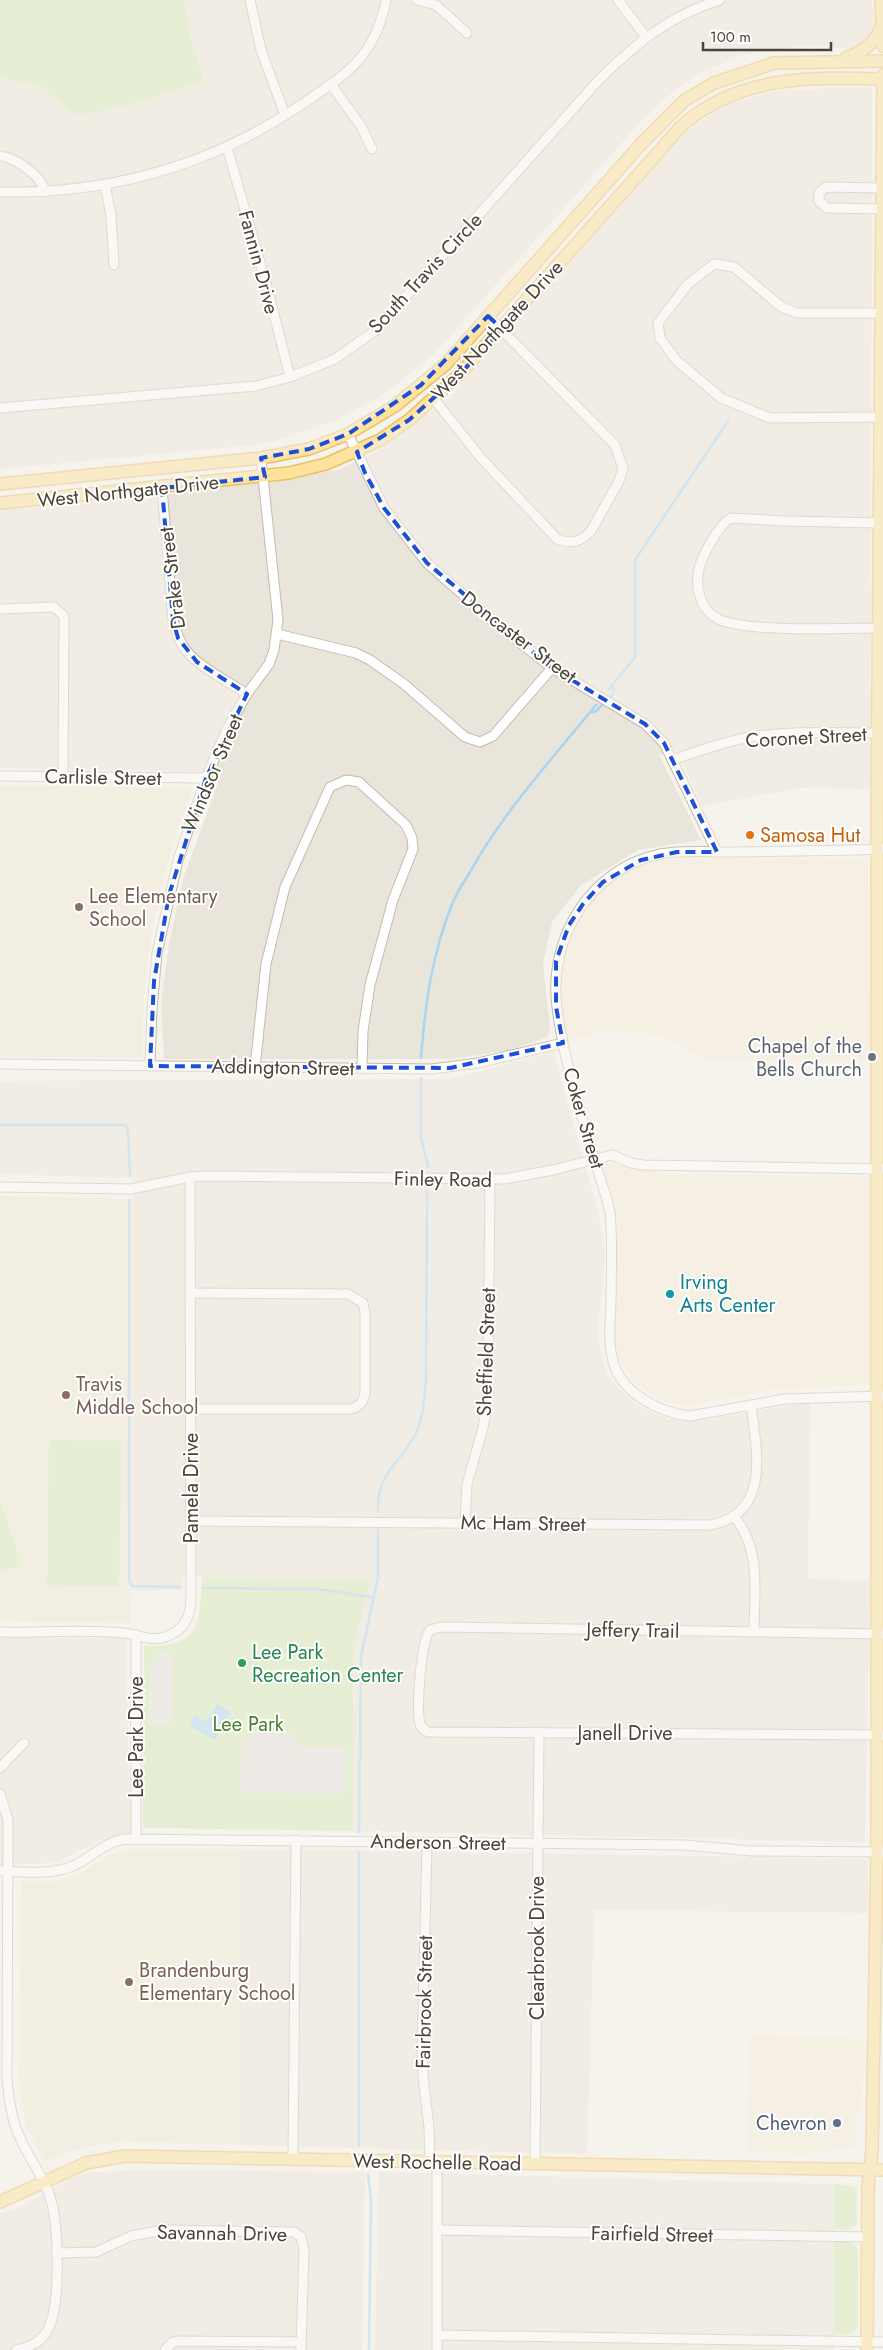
<svg xmlns="http://www.w3.org/2000/svg" width="883" height="2350" font-family="Jost,sans-serif">
<style>
.residential{fill:#eae5da}
.commercial{fill:#f7ead8}
.education{fill:#efe8d6}
.green{fill:#d2eab5}
.parking{fill:#e5e3e0}
.water{fill:#a9d4f2}
.lines{fill:none;stroke-linecap:round;stroke-linejoin:round}
.stream{stroke:#a9d4f2;stroke-width:2.5}
.minor-casing{stroke:#c2bbae;stroke-width:11}
.major-casing{stroke:#e6c16a;stroke-width:14}
.minor{stroke:#fff;stroke-width:9}
.major{stroke:#ffe39c;stroke-width:11}
.marked{fill:none;stroke:#1d4ed8;stroke-width:4;stroke-dasharray:10 6;stroke-linejoin:round}
.food-dot{fill:#e8710a;stroke:#fff;stroke-width:2}
.education-dot{fill:#8d6e63;stroke:#fff;stroke-width:2}
.worship-dot{fill:#6b7280;stroke:#fff;stroke-width:2}
.culture-dot{fill:#0f9aa8;stroke:#fff;stroke-width:2}
.leisure-dot{fill:#2e9e5b;stroke:#fff;stroke-width:2}
.service-dot{fill:#5c6f8a;stroke:#fff;stroke-width:2}
.labels{text-anchor:middle;stroke-width:4;stroke-linejoin:round;paint-order:stroke}
.street-label{font-size:20px;fill:#4b4439;stroke:#fff}
.food-label{font-size:20px;fill:#c56008;stroke:#fff;text-anchor:start}
.education-label{font-size:20px;fill:#785e54;stroke:#fff;text-anchor:start}
.worship-label{font-size:20px;fill:#5b616d;stroke:#fff;text-anchor:end}
.culture-label{font-size:20px;fill:#0d838f;stroke:#fff;text-anchor:start}
.leisure-label{font-size:20px;fill:#27864d;stroke:#fff;text-anchor:start}
.park-label{font-size:20px;fill:#4a7f2a;stroke:#fff}
.service-label{font-size:20px;fill:#4e5e75;stroke:#fff;text-anchor:end}
</style>
<rect width="100%" height="100%" fill="#f6f3ec"/>
<g class="residential">
<path d="M184 0H871L874 14 871 37 849 49 803 45 742 55 699 73 676 89 641 121 435 353 383 395 334 421 270 442 253 445 0 469V78L39 85 77 116 204 81 191 38Z"/>
<path d="M872 87 870 789 800 788 702 806 677 748 659 755 701 840 638 850 581 885 552 922 543 964 550 1028 547 1037 512 1050 450 1059H164L161 1004 169 944 184 876 222 772 0 768V509L180 493 338 470 376 452 449 398 684 134 726 104 781 90Z"/>
<path d="M553 1052 598 1212 605 1256 597 1339 608 1378 636 1405 668 1419 702 1420 810 1402 808 1579 870 1580 865 1842 353 1831V1654L370 1580 202 1577 184 1573 182 1590H131L133 1178 0 1174V1081L451 1079Z"/>
<path d="M0 1638H126L130 1833 99 1841 54 1863 0 1865Z"/>
<path d="M239 1849 868 1859V1913L594 1910 587 2154 237 2145Z"/>
<path d="M153 2170 365 2172 362 2350H0V2213L20 2207 74 2177 93 2172Z"/>
<path d="M379 2172 835 2184 834 2350H375Z"/>
</g>
<g class="commercial">
<path d="M685 857 868 859 869 1062 711 1061 699 1057 661 1034 600 1032 568 1042 561 1014 559 977 567 940 586 906 613 880 647 863Z"/>
<path d="M608 1164 667 1174 871 1176 870 1385 781 1388 689 1405 666 1402 644 1391 628 1374 617 1353 614 1330 615 1218 604 1170Z"/>
<path d="M750 2036 864 2039 861 2111 857 2112 855 2147 804 2154 747 2152Z"/>
</g>
<g class="education">
<path d="M0 786 193 788 173 843 153 924 144 990 142 1058 0 1057Z"/>
<path d="M0 1196 133 1199 131 1623 0 1621Z"/>
<path d="M131 1849H239L237 2145 119 2141 69 2151 44 2162 25 2122 19 2083 21 1881H54L75 1876 111 1854Z"/>
</g>
<g class="green">
<path d="M0 0H184L191 38 204 81 143 101 77 116 39 85 0 78Z"/>
<path d="M49 1440 121 1441 119 1586 47 1585Z"/>
<path d="M0 1500 22 1565 0 1573Z"/>
<path d="M202 1577 370 1580 353 1654V1831L143 1828 144 1646C201 1647 199 1626 202 1577Z"/>
<path d="M835 2184 854 2186 857 2190V2224L848 2230 834 2229Z"/>
<path d="M847 2241 854 2244 858 2251V2328L849 2335 834 2334V2242Z"/>
</g>
<g class="parking">
<path d="M158 1653H173V1725H149L150 1662 158 1661Z"/>
<path d="M260 1729 279 1730 290 1733 301 1747H346V1794L240 1793 242 1747 246 1739Z"/>
</g>
<path class="water" d="M217 1704 231 1712 215 1740 189 1726 195 1715 207 1722Z"/>
<g class="lines">
<g class="stream">
<path d="M609 689 635 657V560L728 421"/>
<path d="M609 700 614 691 612 685"/>
<path d="M591 712H595L604 703"/>
<path d="M421 1058C425 1004 432 953 453 902 457 892 464 882 470 872 504 811 552 759 596 705"/>
<path d="M421 1078V1137L428 1167"/>
<path d="M0 1125H124L127 1127 128 1132 130 1175"/>
<path d="M129 1200V1581L132 1586 181 1587"/>
<path d="M378 1511C376 1471 403 1462 417 1431 424 1415 424 1398 426 1381L427 1191"/>
<path d="M202 1588 316 1589 372 1597"/>
<path d="M359 1832 361 1656 378 1578V1530"/>
<path d="M359 1852V2146"/>
<path d="M368 2174 371 2199 369 2350"/>
</g>
<defs>
<g id="minor">
<path d="M250 0 261 50 285 115"/>
<path d="M417 0 436 5 467 33"/>
<path d="M618 0 646 37"/>
<path d="M332 86 361 126 372 149"/>
<path d="M227 147 267 287 290 377"/>
<path d="M0 156C16 158 42 176 45 192"/>
<path d="M105 185 111 215 114 265"/>
<path d="M882 188 826 187 819 193V201L827 208 882 209"/>
<path d="M0 192C109 194 210 166 301 105 346 74 375 58 386 0"/>
<path d="M883 313H797L780 306 734 267 714 264 688 284 658 323 660 338 677 361 721 398 770 418 883 417"/>
<path d="M434 399 481 458 557 539C571 545 581 542 591 531L619 481 623 468 615 445 488 316"/>
<path d="M0 408 256 386 290 377 335 359 376 330 597 82C634 45 668 16 720 0"/>
<path d="M348 434 384 508 427 563 493 621 552 668 645 724 664 743 717 852"/>
<path d="M162 488 173 620C176 630 178 640 185 649 197 666 229 682 247 694"/>
<path d="M881 523 784 521 731 518C720 523 704 553 700 565 694 584 699 609 718 619 748 633 846 628 883 628"/>
<path d="M0 609 54 607 64 616 63 777"/>
<path d="M277 634 356 653 370 660 404 684 465 737 480 742 493 736 552 668"/>
<path d="M672 760C696 752 720 743 745 738 790 730 837 733 883 733"/>
<path d="M0 776 206 778"/>
<path d="M883 849C831 851 780 851 728 852 706 852 682 850 660 854 590 869 548 938 557 1007 563 1058 580 1109 594 1158 599 1176 606 1193 610 1212 613 1242 611 1273 611 1304 610 1323 608 1342 613 1361 621 1393 660 1413 690 1416L785 1399 883 1396"/>
<path d="M0 1064 432 1069 478 1063 563 1043"/>
<path d="M150 1066 152 1009 157 953 178 860 206 778 227 729 247 694 269 664 274 650 278 620 261 458"/>
<path d="M255 1067 266 964 285 887 330 787 346 780 359 782 406 825 412 838 413 849 393 900 370 985 363 1031 362 1068"/>
<path d="M0 1187 131 1189 190 1177 203 1176 505 1179 553 1170 612 1155 631 1163 643 1165 883 1169"/>
<path d="M191 1293 348 1294 363 1303 365 1314V1392C364 1402 360 1406 351 1409H191"/>
<path d="M734 1516C762 1551 754 1590 754 1632"/>
<path d="M191 1521 710 1525C771 1514 757 1451 751 1405"/>
<path d="M465 1522 467 1484 483 1428 488 1398 490 1179"/>
<path d="M0 1632C41 1633 83 1629 123 1633 137 1634 151 1642 165 1637 183 1631 190 1619 191 1600L190 1177"/>
<path d="M883 1634 441 1627 430 1630C421 1641 416 1709 420 1724 421 1728 424 1730 428 1732L883 1735"/>
<path d="M136 1635V1839"/>
<path d="M0 1768 24 1743"/>
<path d="M0 1794 8 1820 7 2079C9 2100 12 2123 22 2142 31 2161 45 2179 51 2200 59 2224 61 2310 47 2331 40 2343 29 2347 16 2350"/>
<path d="M427 1842 422 2059 424 2086 429 2126 430 2162"/>
<path d="M0 1871C24 1872 51 1875 73 1866 91 1858 103 1843 124 1839L685 1845 752 1851 883 1852"/>
<path d="M293 2159 296 1840"/>
<path d="M437 2162V2350"/>
<path d="M535 2164 539 1732"/>
<path d="M437 2230 867 2237"/>
<path d="M56 2253 96 2252 131 2236 163 2230 294 2232 301 2237 304 2250 301 2350"/>
<path d="M437 2335 883 2342"/>
<path d="M165 2350 173 2342 179 2341 301 2342"/>
</g>
<g id="major">
<path d="M881 0 883 46"/>
<path d="M846 58C866 51 877 41 883 21"/>
<path d="M0 484 261 458 309 449 348 434 395 406 446 364 642 143 685 100 714 83 774 63 883 61"/>
<path d="M0 503 289 473 326 464 380 440 409 420 459 375 656 155C665 145 674 133 684 124 741 75 813 77 883 79"/>
<path d="M0 2202 86 2163 125 2156 883 2170"/>
<path d="M867 2350 868 2186 872 2150 877 1852V811L883 75"/>
</g>
</defs>
<use href="#minor" class="minor-casing"/>
<use href="#major" class="major-casing"/>
<use href="#minor" class="minor"/>
<use href="#major" class="major"/>
</g>
<path d="M0 0H883V2350H0ZM488 316 502 329 459 375 409 420 357 452 365 473 384 508 427 563 552 668 645 724 664 743 717 852H677L641 860 603 882 583 904 569 925 556 961V1007L563 1043 450 1068 150 1066 154 981 169 895 206 778 247 694 197 662 178 638 173 620 162 488 265 477 261 458 309 449 348 434 421 385Z" fill="#f6f3ec" fill-opacity=".55" fill-rule="evenodd"/>
<path class="marked" d="M488 316 502 329 459 375 409 420 357 452 365 473 384 508 427 563 552 668 645 724 664 743 717 852H677L641 860 603 882 583 904 569 925 556 961V1007L563 1043 450 1068 150 1066 154 981 169 895 206 778 247 694 197 662 178 638 173 620 162 488 265 477 261 458 309 449 348 434 421 385Z"/>
<circle class="food-dot" cx="750" cy="835" r="5"/>
<g class="education-dot">
<circle cx="79" cy="907" r="5"/>
<circle cx="66" cy="1395" r="5"/>
<circle cx="129" cy="1982" r="5"/>
</g>
<circle class="worship-dot" cx="872" cy="1057" r="5"/>
<circle class="culture-dot" cx="670" cy="1294" r="5"/>
<circle class="leisure-dot" cx="242" cy="1663" r="5"/>
<circle class="service-dot" cx="837" cy="2123" r="5"/>
<g class="labels">
<g class="street-label">
<text transform="translate(259 262) rotate(75)" y="7">Fannin Drive</text>
<text transform="translate(425 273) rotate(-47)" y="7">South Travis Circle</text>
<text transform="translate(497 330) rotate(-47)" y="7">West Northgate Drive</text>
<text transform="translate(128 491) rotate(-6)" y="7">West Northgate Drive</text>
<text transform="translate(172 578) rotate(-97)" y="7">Drake Street</text>
<text transform="translate(519 637) rotate(37)" y="7">Doncaster Street</text>
<text transform="translate(806 737) rotate(-3)" y="7">Coronet Street</text>
<text transform="translate(212 773) rotate(-67)" y="7">Windsor Street</text>
<text transform="translate(103 777) rotate(1)" y="7">Carlisle Street</text>
<text transform="translate(283 1067) rotate(1)" y="7">Addington Street</text>
<text transform="translate(584 1118) rotate(74)" y="7">Coker Street</text>
<text transform="translate(443 1179) rotate(1)" y="7">Finley Road</text>
<text transform="translate(486 1352) rotate(-88)" y="7">Sheffield Street</text>
<text transform="translate(191 1488) rotate(-90)" y="7">Pamela Drive</text>
<text transform="translate(523 1523) rotate(1)" y="7">Mc Ham Street</text>
<text transform="translate(633 1630) rotate(1)" y="7">Jeffery Trail</text>
<text x="625" y="1740">Janell Drive</text>
<text transform="translate(136 1737) rotate(-90)" y="7">Lee Park Drive</text>
<text transform="translate(438 1842) rotate(1)" y="7">Anderson Street</text>
<text transform="translate(537 1948) rotate(-90)" y="7">Clearbrook Drive</text>
<text transform="translate(424 2002) rotate(-89)" y="7">Fairbrook Street</text>
<text transform="translate(437 2162) rotate(1)" y="7">West Rochelle Road</text>
<text transform="translate(222 2233) rotate(1)" y="7">Savannah Drive</text>
<text transform="translate(652 2234) rotate(1)" y="7">Fairfield Street</text>
</g>
<g class="food-label">
<text x="760" y="842">Samosa Hut</text>
</g>
<g class="education-label">
<text x="89" y="903">Lee Elementary<tspan x="89" dy="23">School</tspan></text>
<text x="76" y="1391">Travis<tspan x="76" dy="23">Middle School</tspan></text>
<text x="139" y="1977">Brandenburg<tspan x="139" dy="23">Elementary School</tspan></text>
</g>
<g class="worship-label">
<text x="862" y="1053">Chapel of the<tspan x="862" dy="23">Bells Church</tspan></text>
</g>
<g class="culture-label">
<text x="680" y="1289">Irving<tspan x="680" dy="23">Arts Center</tspan></text>
</g>
<g class="leisure-label">
<text x="252" y="1659">Lee Park<tspan x="252" dy="23">Recreation Center</tspan></text>
</g>
<g class="park-label">
<text x="248" y="1731">Lee Park</text>
</g>
<g class="service-label">
<text x="827" y="2130">Chevron</text>
</g>
</g>
<path d="M703 42v8h128v-8" fill="none" stroke="#4b4439" stroke-width="2.5"/>
<text x="710" y="42" font-size="15" fill="#4b4439" stroke="#ffffff" stroke-width="4" paint-order="stroke">100 m</text>
</svg>
